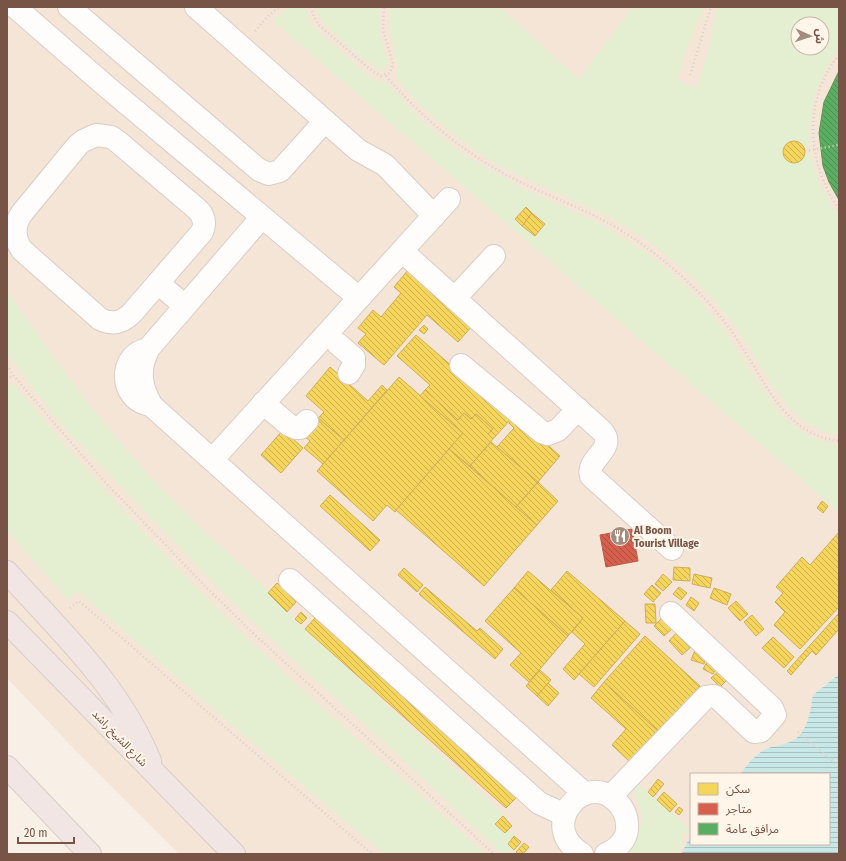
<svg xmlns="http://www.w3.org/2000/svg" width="846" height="861" font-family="'Fira Sans Condensed','Noto Sans Arabic',sans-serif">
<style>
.residential{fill:#f4e5d7;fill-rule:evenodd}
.garden{fill:#e4eed1;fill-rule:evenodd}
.water{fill:url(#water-rules)}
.homes{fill:url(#homes-back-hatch);stroke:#d0ae55}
.shops{fill:url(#shops-back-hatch);stroke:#ba5c4b}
.public{fill:url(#public-back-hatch);stroke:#639359}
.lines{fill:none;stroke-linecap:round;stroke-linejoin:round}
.minor-casing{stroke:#d9cdc5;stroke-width:24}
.highway-casing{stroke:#d9cdc7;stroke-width:24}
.path{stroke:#dad0cb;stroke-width:2.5;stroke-dasharray:1 3;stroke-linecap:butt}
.minor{stroke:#fefdfb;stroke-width:22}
.highway{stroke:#f1e6e3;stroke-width:22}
.labels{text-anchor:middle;stroke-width:4;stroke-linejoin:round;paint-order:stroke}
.poi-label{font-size:11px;font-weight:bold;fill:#775446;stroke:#fff5e9;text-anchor:start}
.street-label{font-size:11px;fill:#775446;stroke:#fff5e9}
</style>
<defs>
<pattern id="water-rules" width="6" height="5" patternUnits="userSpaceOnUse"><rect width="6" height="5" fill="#c8e8e8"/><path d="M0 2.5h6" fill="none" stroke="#a7bfbe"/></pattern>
<pattern id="homes-back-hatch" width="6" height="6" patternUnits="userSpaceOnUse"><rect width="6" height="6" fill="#f6d55c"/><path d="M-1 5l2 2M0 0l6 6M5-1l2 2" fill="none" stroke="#ccaf4e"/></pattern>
<pattern id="shops-back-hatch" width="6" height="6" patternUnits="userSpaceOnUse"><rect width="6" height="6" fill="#d6604d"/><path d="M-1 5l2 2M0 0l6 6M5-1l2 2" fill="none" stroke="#aa4e3f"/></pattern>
<pattern id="public-back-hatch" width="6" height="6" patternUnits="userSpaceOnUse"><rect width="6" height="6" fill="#5aae61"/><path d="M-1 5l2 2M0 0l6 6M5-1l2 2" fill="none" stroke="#4f9052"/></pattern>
</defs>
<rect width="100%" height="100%" fill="#f8f0e7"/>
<path class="residential" d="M7 7H839V674L822 687 811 705 809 720 804 731 792 742 754 758 740 774H691V835L681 854H179L75 750 7 678ZM798 24H822V48H798Z"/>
<g class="garden">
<path d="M291 7H305L310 22 315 29 373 79 386 82 419 118 466 156 525 189 601 224 644 251 665 267 684 284 719 323 781 415 805 434 820 440 839 445V512L272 20ZM525 207 545 224 535 236 515 219Z"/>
<path d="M315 7H379V31L388 63 387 66 383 70 377 69C360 56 320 27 315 7Z"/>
<path d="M389 7H499L579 79 633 7H705L688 44 677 80 696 88 709 49 717 7H839V48L827 66 814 96 809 129 810 146 804 147 795 140 785 144 783 150 786 160C794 164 800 163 804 155L811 154C816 177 824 198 839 216V435C787 427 769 376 743 338 728 316 710 296 692 278 665 252 633 228 599 212 566 196 532 183 500 166 460 143 424 112 395 77L398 67 389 29ZM798 24H822V48H798Z"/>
<path d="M7 290C53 358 101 424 157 484 193 522 231 556 269 591L268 593 295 619 504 814 496 824 505 833 508 830 514 836 508 844 518 854H502L397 754 293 660 242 612 193 562 57 420 7 353Z"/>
<path d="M12 382C83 467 156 549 235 626 316 705 402 778 486 854H384L228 722 78 591 68 600 7 531V386Z"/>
<path d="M634 780 690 829 681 838 683 846 675 854H627C645 830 646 811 630 786Z"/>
</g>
<path class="water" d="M839 674V854H681L691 835V844H829V774H740C747 765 754 756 764 750 770 746 780 746 787 743 808 737 810 712 813 695Z"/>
<g class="homes">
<circle cx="794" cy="152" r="11"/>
<path d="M526 207 532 213 522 226 515 219Z"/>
<path d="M532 213 545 224 535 236 522 226Z"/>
<path d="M408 270 473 325 458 342 427 315 384 365 358 343 366 334 358 328 373 310 381 317 401 293 394 287Z"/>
<path d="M424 325 428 329 424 334 419 330Z"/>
<path d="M416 335 512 418 493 439 488 434 493 429 476 414 471 419 464 413 458 420 425 390 430 385 397 356Z"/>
<path d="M330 367 368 401 382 385 387 390 344 440 318 418 324 412 306 396Z"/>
<path d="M399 377 463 433 395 512 387 505 373 521 317 471Z"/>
<path d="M425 390 458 420 464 413 471 419 476 414 493 429 488 434 493 439 470 466 449 449 463 433 420 396Z"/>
<path d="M515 416 560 456 538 482 497 447 514 428 509 423Z"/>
<path d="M318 418 344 440 323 464 304 448 310 441 303 435Z"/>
<path d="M283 430 303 448 281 473 261 455Z"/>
<path d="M491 442 538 482 516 507 470 466Z"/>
<path d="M449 449 537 525 484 586 396 510Z"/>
<path d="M538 482 558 501 537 525 516 507Z"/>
<path d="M330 495 380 540 370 551 320 506Z"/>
<path d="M822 501 828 506 823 513 817 508Z"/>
<path d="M839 532V607L800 649 774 625 785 612 775 602 783 593 776 587 802 557 810 565Z"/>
<path d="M674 567 690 568V581L673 580Z"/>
<path d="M404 568 423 585 417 592 398 575Z"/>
<path d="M528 571 583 618 568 636 514 588Z"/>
<path d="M567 571 625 621 574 680 563 669 585 644 572 632 583 618 551 590Z"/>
<path d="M663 574 672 582 663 591 655 584Z"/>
<path d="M694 574 712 578 710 588 692 584Z"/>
<path d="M277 583 297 601 287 612 268 593Z"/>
<path d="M652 585 661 593 653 602 644 594Z"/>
<path d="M425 587 477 631 480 628 503 649 495 659 419 594Z"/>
<path d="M679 587 687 593 681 600 673 594Z"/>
<path d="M514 588 568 636 529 682 510 665 521 653 485 621Z"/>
<path d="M714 588 731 594 727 605 710 598Z"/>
<path d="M691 597 699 603 694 611 686 605Z"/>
<path d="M736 601 748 614 740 621 728 608Z"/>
<path d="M645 604H655L656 623H646Z"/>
<path d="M301 612 307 618 301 624 295 619Z"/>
<path d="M839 613V629L816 655 812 651 791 675 787 671Z"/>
<path d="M752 615 764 629 756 636 744 622Z"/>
<path d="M315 618 516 798 506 808 305 629Z"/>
<path d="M662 618 672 629 664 636 654 626Z"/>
<path d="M625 621 640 634 594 687 579 674Z"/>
<path d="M677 632 691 647 682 655 669 641Z"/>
<path d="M645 636 700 686 659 732 604 682Z"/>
<path d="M773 637 794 657 784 668 762 648Z"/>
<path d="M695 650 707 654 704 664 691 660Z"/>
<path d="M708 660 718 666 713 674 703 669Z"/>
<path d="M721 669 729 678 720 687 711 678Z"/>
<path d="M540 670 551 680 537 696 526 686Z"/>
<path d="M604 682 659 732 631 763 612 745 626 729 591 698Z"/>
<path d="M548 683 559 693 548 706 537 696Z"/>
<path d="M658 779 664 784 653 797 648 792Z"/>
<path d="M664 792 677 804 670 812 657 800Z"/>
<path d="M679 807 683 810 679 815 675 812Z"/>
<path d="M503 816 512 826 505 833 495 824Z"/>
<path d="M514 836 521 842 514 850 508 844Z"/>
<path d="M524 843 529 847 523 854H518L516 852Z"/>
</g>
<path class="shops" d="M632 529 638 561 606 567 600 535Z"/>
<path class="public" d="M839 71V200L829 182 823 166 819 133 824 102Z"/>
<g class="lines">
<defs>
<g id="minor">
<path d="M15 7 107 87 359 298"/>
<path d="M69 7 259 170 269 174 280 171 325 121 196 7"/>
<path d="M325 121 358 150 385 165 434 216"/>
<path d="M96 135 111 137 117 141 197 209C204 215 206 223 202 232L132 313C122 323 112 325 100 319L23 251C13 239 13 226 22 213L78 145 83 141Z"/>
<path d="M262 217 149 348C138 369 140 386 152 406L585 794"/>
<path d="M402 251 602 431C618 449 585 459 591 476L672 549"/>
<path d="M158 283 185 306"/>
<path d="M455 298 494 256"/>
<path d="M338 344 354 358V365L349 373"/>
<path d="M144 350C118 359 121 397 146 404"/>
<path d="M461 365 542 432 548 434 558 430 578 409"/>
<path d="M263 403 289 425 296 428H300L307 421"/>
<path d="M213 459 449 199"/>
<path d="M290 580 539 803 565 815"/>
<path d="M611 796 706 697 714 696 718 698 754 732 761 731 775 715 772 708 671 613"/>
<path d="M582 854C537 827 583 771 615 800 624 808 628 818 627 830 626 840 616 851 606 854"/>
</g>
<g id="highway">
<path d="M7 572C60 631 120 686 150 761"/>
<path d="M7 622 234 854"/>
<path d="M7 767 90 854"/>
</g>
</defs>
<use href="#minor" class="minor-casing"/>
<use href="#highway" class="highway-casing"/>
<g class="path">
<path d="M311 7 314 17 319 25 372 71 381 76 390 73 393 64 383 30 384 7"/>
<path d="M255 31 267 17 279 7"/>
<path d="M839 55C802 100 807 164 839 209"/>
<path d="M690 75 711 7"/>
<path d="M386 76C418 113 453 144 496 169 528 188 563 200 597 217 629 233 660 256 687 281 706 299 724 319 738 341 765 380 784 435 839 441"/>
<path d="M805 151 839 145"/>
<path d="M7 365 13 375 106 483 204 585 255 635 494 854"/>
<path d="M7 380 13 375"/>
<path d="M70 608 79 601 372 854"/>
<path d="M798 732 839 767"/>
</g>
<use href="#minor" class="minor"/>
<use href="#highway" class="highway"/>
</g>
<defs>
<symbol id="restaurant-disc" viewBox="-11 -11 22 22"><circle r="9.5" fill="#a48b7e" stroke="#fff5e9"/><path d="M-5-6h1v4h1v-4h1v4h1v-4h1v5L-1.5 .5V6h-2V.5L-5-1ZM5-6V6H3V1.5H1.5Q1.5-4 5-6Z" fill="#fff"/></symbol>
</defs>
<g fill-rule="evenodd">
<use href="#restaurant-disc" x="609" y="525" width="22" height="22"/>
</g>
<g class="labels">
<g class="poi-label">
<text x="634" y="534">Al Boom<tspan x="634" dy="13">Tourist Village</tspan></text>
</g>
<g class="street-label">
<text transform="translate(120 738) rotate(46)" y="4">شارع الشيخ راشد</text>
</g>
</g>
<rect width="846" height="861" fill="none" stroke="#775446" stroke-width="16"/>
<rect x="690" y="773" width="140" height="72" fill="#fff5e9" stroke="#c9b5a8"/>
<rect x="698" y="783" width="20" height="12" fill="#f6d55c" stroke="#c9b5a8"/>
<text x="726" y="793" font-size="12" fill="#775446">سكن</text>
<rect x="698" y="803" width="20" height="12" fill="#d6604d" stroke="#c9b5a8"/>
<text x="726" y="813" font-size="12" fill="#775446">متاجر</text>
<rect x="698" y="823" width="20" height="12" fill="#5aae61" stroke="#c9b5a8"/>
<text x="726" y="833" font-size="12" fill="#775446">مرافق عامة</text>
<g transform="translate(810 36) rotate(93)"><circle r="19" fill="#fff5e9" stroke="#c9b5a8"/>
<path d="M0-3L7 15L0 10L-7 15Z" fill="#a48b7e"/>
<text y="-6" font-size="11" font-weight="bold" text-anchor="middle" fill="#775446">ش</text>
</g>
<path d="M18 837v6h56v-6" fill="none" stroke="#775446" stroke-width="2"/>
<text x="24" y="837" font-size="12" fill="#775446" stroke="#fff5e9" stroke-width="3" paint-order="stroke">20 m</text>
</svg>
